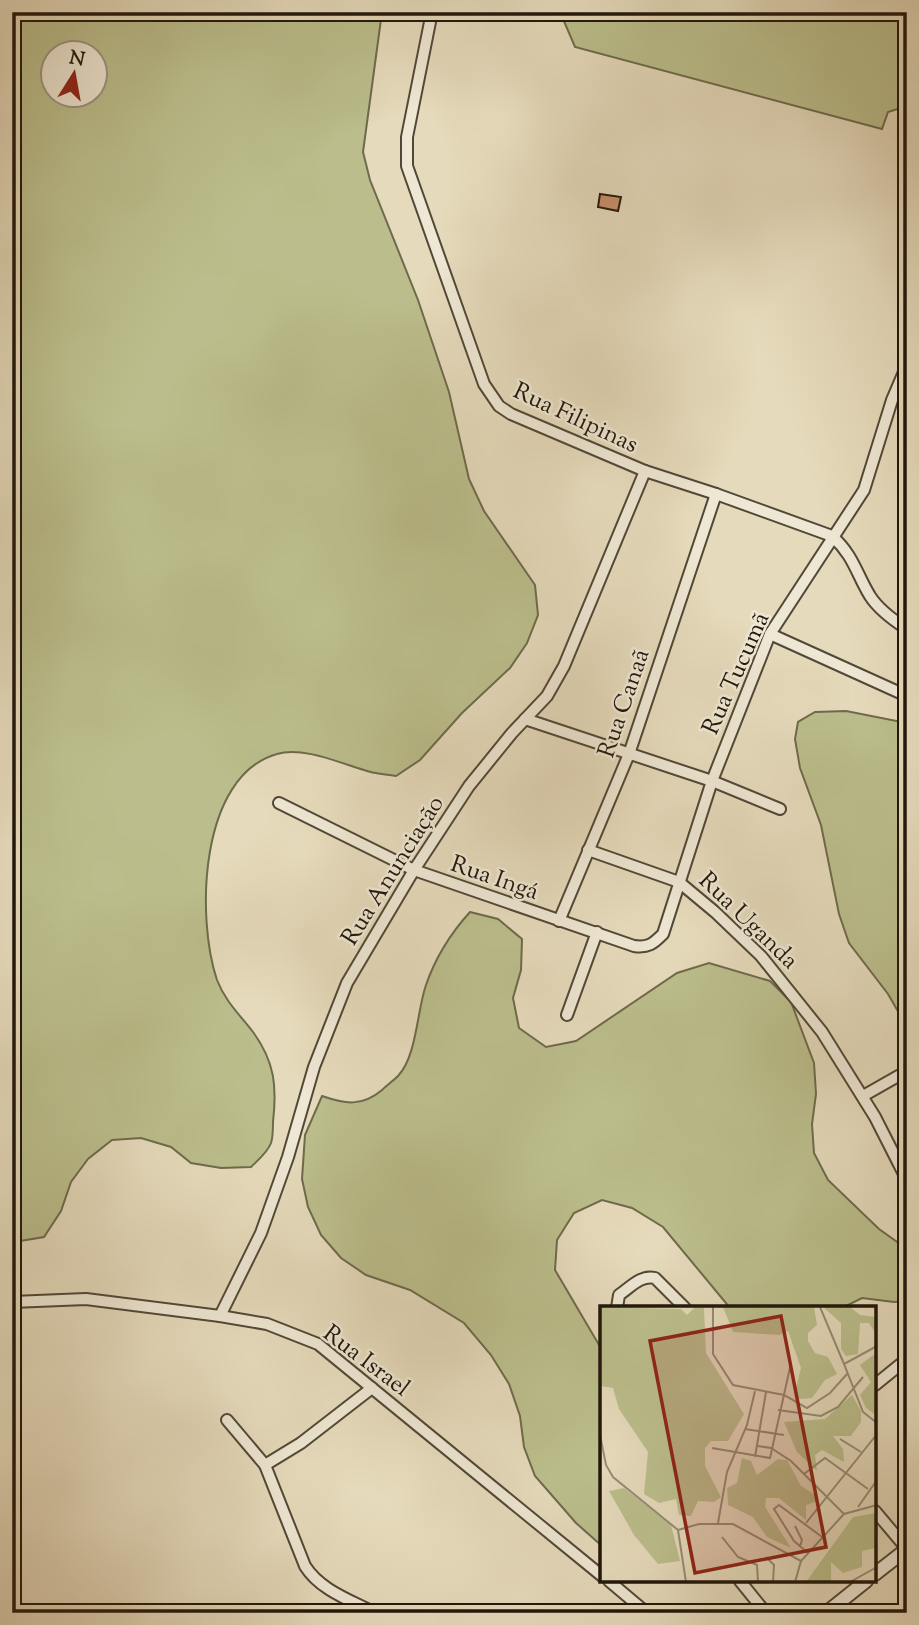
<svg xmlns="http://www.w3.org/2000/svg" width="919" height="1625" font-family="'Sorts Mill Goudy',serif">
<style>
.green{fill:#bbbe8c;stroke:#6e6a4c;stroke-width:2;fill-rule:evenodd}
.building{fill:#c9906b;stroke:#21170b;stroke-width:2}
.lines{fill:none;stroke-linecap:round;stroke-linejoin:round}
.minor-casing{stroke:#524837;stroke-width:14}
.tertiary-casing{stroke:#524837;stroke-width:16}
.minor{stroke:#eee7d3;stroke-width:10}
.tertiary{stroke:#eee7d3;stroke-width:12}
.labels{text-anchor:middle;stroke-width:5;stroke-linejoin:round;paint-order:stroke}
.street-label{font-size:24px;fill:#21170b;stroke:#eee7d3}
.inset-road{fill:none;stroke:#978c75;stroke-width:2}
.view{fill:#8f2418;fill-opacity:0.15;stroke:#8f2418;stroke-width:3.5}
.inset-edge{fill:none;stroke:#21170b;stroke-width:3.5}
</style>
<rect width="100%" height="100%" fill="#e5dabb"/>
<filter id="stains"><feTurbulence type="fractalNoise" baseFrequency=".00286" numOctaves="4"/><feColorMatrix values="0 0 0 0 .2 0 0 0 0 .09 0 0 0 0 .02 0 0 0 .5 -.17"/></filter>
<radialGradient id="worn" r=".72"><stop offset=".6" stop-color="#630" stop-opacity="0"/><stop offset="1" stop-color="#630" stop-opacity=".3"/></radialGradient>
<g class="green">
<path d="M12 12H382L363 152 370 180 418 300 449 392 469 479 484 511 535 585 538 615 527 643 510 668 462 713 420 760 396 776C385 774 374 774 364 770 340 763 302 746 277 754 199 776 196 918 217 980 225 1001 240 1015 253 1032 275 1062 277 1087 273 1122 273 1129 273 1137 271 1143 268 1152 257 1161 251 1167L221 1168 191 1163 171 1147 141 1138 112 1140 88 1159 71 1182 61 1211 44 1237 14 1242H12ZM52 52H94V94H52Z"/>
<path d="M560 12H907V106L888 112 882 129 575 47Z"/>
<path d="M846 711 907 723V1027L888 994 849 943 839 914 821 825 800 768 795 739 798 722 815 712Z"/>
<path d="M470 912 498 919 522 939 521 970 513 998 519 1028 546 1047 576 1041 677 973 709 963 770 981 791 1002 814 1063 816 1094 812 1124 814 1153 828 1180 879 1229 907 1249V1301L894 1302 862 1298 842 1308H730L663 1227 632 1208 602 1200 574 1213 557 1240 555 1270 602 1350V1546L576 1523 535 1476 524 1447 520 1416 509 1384 491 1355 464 1323 410 1290 366 1275 341 1258 321 1235 308 1207 302 1179 305 1135 322 1096C345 1104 362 1107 382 1090 387 1085 393 1081 398 1076 417 1056 417 1010 426 985 436 956 450 934 470 912Z"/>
</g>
<path class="building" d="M600 194 621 197 618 211 598 207Z"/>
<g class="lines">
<defs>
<g id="minor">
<path d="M432 12 407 137V166L484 384 499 406 511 414 645 471 716 494 832 536C854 556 856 573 870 596 879 610 893 620 907 629"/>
<path d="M770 634 907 696"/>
<path d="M525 719 712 781 780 809"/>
<path d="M279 803 414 870 634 946C648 948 653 944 663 934L712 781 770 634 864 490 892 400 907 365"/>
<path d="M588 850 679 882 715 912 761 956 822 1032 875 1117 907 1180"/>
<path d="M559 921 629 754 716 494"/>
<path d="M567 1015 597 932"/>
<path d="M863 1096 907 1071"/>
<path d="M12 1302 86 1299 220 1316 267 1324 318 1344 602 1576"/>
<path d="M617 1308 619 1295C631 1287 640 1275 655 1278L685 1308"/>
<path d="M220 1316 261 1233 288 1157 314 1067 347 983 414 870 469 786 512 733 547 696 564 666 645 471"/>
<path d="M875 1385 907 1359"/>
<path d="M227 1420 265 1465 305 1566C320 1590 350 1600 375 1613"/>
<path d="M265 1465 301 1443 372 1388"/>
<path d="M875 1511 907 1549"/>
<path d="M609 1581 647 1613"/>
<path d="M740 1581 766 1613"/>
<path d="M497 1612 498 1613"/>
</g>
<g id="tertiary">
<path d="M875 1574 907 1549"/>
<path d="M826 1613 866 1581"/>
</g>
</defs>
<use href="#minor" class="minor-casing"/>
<use href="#tertiary" class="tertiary-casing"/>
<use href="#minor" class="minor"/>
<use href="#tertiary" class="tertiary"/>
</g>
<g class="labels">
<g class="street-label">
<text transform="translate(576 417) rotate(25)" y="8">Rua Filipinas</text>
<text transform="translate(735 673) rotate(-66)" y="8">Rua Tucumã</text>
<text transform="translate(623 703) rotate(-71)" y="8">Rua Canaã</text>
<text transform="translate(392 870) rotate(-58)" y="8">Rua Anunciação</text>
<text transform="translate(495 877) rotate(19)" y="8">Rua Ingá</text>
<text transform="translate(749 920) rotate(44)" y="8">Rua Uganda</text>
<text transform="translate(367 1360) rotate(37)" y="8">Rua Israel</text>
</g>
</g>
<g transform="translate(600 1306)">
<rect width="276" height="276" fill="#e5dabb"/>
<path d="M1 1 81 3 87 9 95 1 104 2 106 47 144 108 128 135H111L105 142V160L121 191 114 196 98 195 91 210 79 209 76 193 59 197 44 188 48 146 19 103 13 82 0 80ZM123 1H214L217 19 208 27V35L215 47 228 51 237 68 225 74 212 92 199 93 195 86 201 62 188 25 179 29 133 26ZM223 1H250L260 9 276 11V28L269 17H260L258 48 246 50 241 43V17ZM276 47V109L266 102 260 89 271 76 260 59ZM252 89 261 105V116L251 130H233L243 143 244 156 222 144 215 149 217 165 197 146 184 116 225 113ZM142 152 151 155 157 169 178 153 187 154 201 180 217 190 218 195 206 199V214L179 192H166L165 201 191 242 167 231 153 211 128 199 127 182 137 177ZM24 182 71 219 80 255 58 258 34 229 9 185ZM276 207V242L262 245V261L243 267 231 256V276H206L253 211Z" fill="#bbbe8c"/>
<path class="inset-road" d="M113 1V48L133 79 184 89 207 102 230 87 247 68M220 1 244 58M277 40 244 58 263 106 277 117M178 104 221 110 238 101 263 71M145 123 184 129M0 129 6 159 13 171 78 224 86 276M240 133 261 146M158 140 171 142 191 155 244 208M112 142 170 152 191 57M155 151 166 86M204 168 225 152 268 183M258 201 277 174M118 217 127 166 147 119 155 85M206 217 277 128M195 220 202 234 200 240M78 224 99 218H133L201 255M122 231 138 251 157 259 158 276M208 247 194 235 174 203 179 199 222 231M166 251 174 259 173 276M195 276 201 255 244 208 277 199M250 276 277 261"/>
<path class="view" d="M181 10 226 241 95 267 50 35Z"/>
<rect width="276" height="276" class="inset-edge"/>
</g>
<rect width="919" height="1625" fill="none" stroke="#e5dabb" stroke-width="42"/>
<rect x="14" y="14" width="891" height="1597" fill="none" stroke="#21170b" stroke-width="3.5"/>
<rect x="21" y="21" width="877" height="1583" fill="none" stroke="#21170b" stroke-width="2"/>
<g transform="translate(74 74) rotate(11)"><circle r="33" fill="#eee7d3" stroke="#9c9483" stroke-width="2"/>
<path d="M0-5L12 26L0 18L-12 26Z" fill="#8f2418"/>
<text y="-10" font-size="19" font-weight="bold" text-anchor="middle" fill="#21170b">N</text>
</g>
<rect width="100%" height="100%" filter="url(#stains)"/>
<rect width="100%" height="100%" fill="url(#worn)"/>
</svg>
